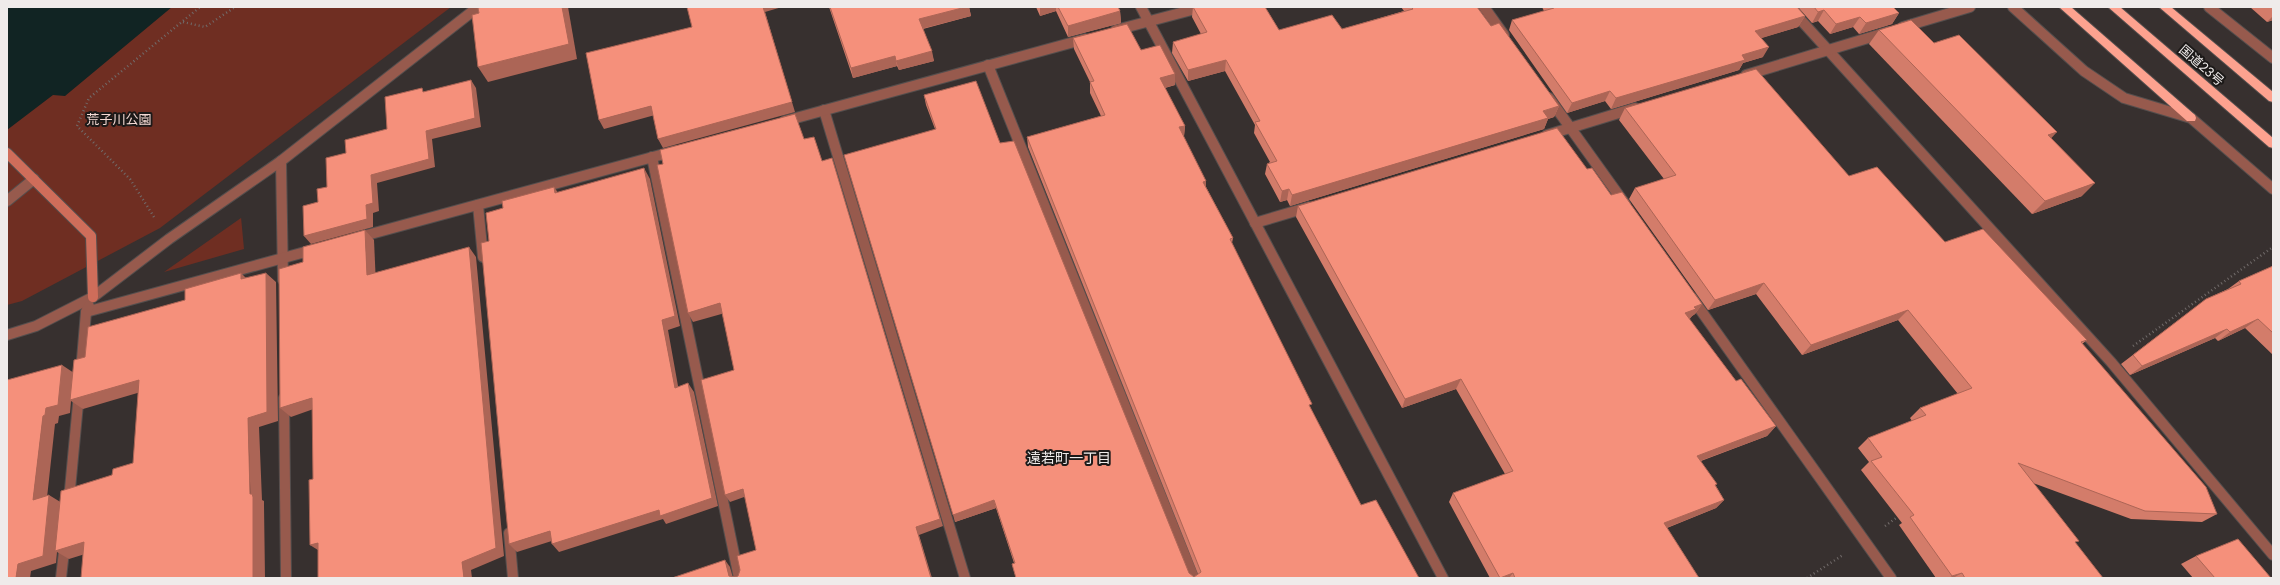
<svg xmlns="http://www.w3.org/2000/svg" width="2280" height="585" font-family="Poppins,'Noto Sans JP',sans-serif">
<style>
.green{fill:#6f2e22}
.water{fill:#112423}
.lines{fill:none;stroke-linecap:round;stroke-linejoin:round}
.street-casing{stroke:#544e4d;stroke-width:12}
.secondary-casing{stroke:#544e4d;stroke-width:12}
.highway-casing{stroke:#544e4d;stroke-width:2}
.path{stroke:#716b6a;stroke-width:2.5;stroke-dasharray:1 3;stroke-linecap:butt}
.street{stroke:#975a4d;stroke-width:10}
.secondary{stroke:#cf6d5a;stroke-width:10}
.highway{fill:#fda28f;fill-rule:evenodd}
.wall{fill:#d37c6a}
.shaded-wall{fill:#ac6556}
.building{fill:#f5907b;stroke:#ac6556}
.labels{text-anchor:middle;stroke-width:4;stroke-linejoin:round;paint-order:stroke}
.street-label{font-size:13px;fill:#efebea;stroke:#1c1918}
.park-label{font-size:13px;fill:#f4d9d3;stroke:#1c1918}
.neighbourhood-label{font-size:14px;fill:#efebea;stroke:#1c1918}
</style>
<rect width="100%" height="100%" fill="#37302f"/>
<g class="green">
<path d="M7 7H451L160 228 22 301 7 305Z"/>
<path d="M241 217 244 249 164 272 241 218Z"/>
</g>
<path class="water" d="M7 7H172L65 96 53 95 7 130Z"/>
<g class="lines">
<defs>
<g id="street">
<path d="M1141 7 1443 578"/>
<path d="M1484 7 1504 35"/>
<path d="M1789 7 2111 362 2273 555"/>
<path d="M2013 7 2084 71 2124 98 2191 118 2273 189"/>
<path d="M2209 7 2273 58"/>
<path d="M1903 27 1970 7"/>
<path d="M1116 30 1203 7"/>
<path d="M988 65 1194 578"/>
<path d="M1746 75 1888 32"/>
<path d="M1549 98 1625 204"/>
<path d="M824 110 965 578"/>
<path d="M785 121 1085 39"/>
<path d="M1547 135 1635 108"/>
<path d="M652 157 739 578"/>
<path d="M281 161 283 280"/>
<path d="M7 201 34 179"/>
<path d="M478 205 483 257"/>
<path d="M1255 223 1309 207"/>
<path d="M356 238 675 151"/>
<path d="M1692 298 1891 578"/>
<path d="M86 312 316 249"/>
<path d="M7 335 36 326 93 297 169 239 281 161 478 7"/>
<path d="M81 371 86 312 89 306"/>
<path d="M284 398 286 578"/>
<path d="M69 500 79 393"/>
<path d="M509 533 513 578"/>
<path d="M61 578 65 542"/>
</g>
<path id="secondary" d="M7 153 91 236 93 297"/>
<g id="highway">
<path d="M2059 7H2071L2195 115 2196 118 2195 121H2187Z"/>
<path d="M2108 7H2120L2273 138V148L2269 147Z"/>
<path d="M2159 7H2171L2273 92V102L2269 101Z"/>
</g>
</defs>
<use href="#street" class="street-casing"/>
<use href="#secondary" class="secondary-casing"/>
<use href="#highway" class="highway-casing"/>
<g class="path">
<path d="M183 22 205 27 235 7"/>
<path d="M154 217 130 179 77 126 89 98 200 7"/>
<path d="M2133 346 2273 247"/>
<path d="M1885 526 1899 516"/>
<path d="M1807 578 1843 555"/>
</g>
<use href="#street" class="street"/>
<use href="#secondary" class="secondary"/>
<use href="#highway" class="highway"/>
</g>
<g class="wall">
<path d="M829 7H969L971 16 923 29 934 61 899 70 897 66 853 78Z"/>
<path d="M1036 7H1118L1120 11 1121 23 1068 37 1056 11 1040 16Z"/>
<path d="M1193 7H1265L1279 30 1342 29 1404 11 1401 7H1477L1491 26 1559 106 1554 117 1548 119 1544 129 1290 206 1287 200 1280 202 1265 174 1267 164 1270 162 1254 133 1255 125 1225 71 1188 81 1172 53 1173 42 1201 34 1192 17Z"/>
<path d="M1542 7H1797L1805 16 1798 27 1761 38 1763 57 1743 63 1739 70 1611 109 1605 101 1567 113 1509 30 1512 20 1544 11Z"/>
<path d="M1798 7H1893L1899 13 1892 24 1859 34 1853 27 1830 34 1818 21 1812 23Z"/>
<path d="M2250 7H2273V20L2267 22Z"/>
<path d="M1879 30 1934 43 2051 138 2082 196 2032 214 1869 44Z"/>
<path d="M1073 38 1141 50 1175 85 1165 88 1185 126 1184 136H1183L1206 187 1233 238 1232 243 1311 409 1361 505 1419 578H1016L1012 564 1014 563 996 508 955 522 935 129 926 105 924 95 1000 143 1189 573 1194 577 1198 574 1028 147 1027 137 1101 116 1090 93V82L1074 49Z"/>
<path d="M1625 108 1849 176 2087 340 2082 344 2217 514 2202 522 2131 519 2033 483 2075 543 2103 578H1936L1899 525 1902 523 1861 470 1869 462 1858 448 1868 438 1912 421 1910 418 1920 408 1958 394 1898 320 1802 355 1756 294 1708 310 1629 199 1635 188 1664 179 1619 120Z"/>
<path d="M1587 169 1611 195 1702 304 1695 314 1692 316 1689 319 1736 381 1776 426 1767 436 1701 461 1716 486 1724 500 1716 508 1667 528 1699 578H1490L1449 502 1453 493 1505 474 1456 389 1402 408 1296 217 1298 206Z"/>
<path d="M2273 266V355L2245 328 2218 341 2215 338 2130 375 2121 364 2206 299 2228 289 2239 281Z"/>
<path d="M2196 556 2271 578H2193L2181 564Z"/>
</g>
<g class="shaded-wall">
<path d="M562 7H568L577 59 488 82 478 67Z"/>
<path d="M763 7H782L765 12 795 112 663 148 658 139Z"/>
<path d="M966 7H969L971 16 921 29 919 19Z"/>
<path d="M1040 7H1056V11L1040 16Z"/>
<path d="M1824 10 1818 21 1812 23 1818 12Z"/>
<path d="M1120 11 1121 23 1068 37V26Z"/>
<path d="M1899 13 1892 24 1859 34 1866 23Z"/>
<path d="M1805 16 1798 27 1749 42 1755 31Z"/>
<path d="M2273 16V20L2267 22Z"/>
<path d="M1860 17 1853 27 1830 34 1836 24Z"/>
<path d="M1769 47 1763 57 1743 63 1739 70 1611 109 1616 98 1742 55Z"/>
<path d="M932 51 934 61 899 70 896 61Z"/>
<path d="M895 56 897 66 853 78 851 68Z"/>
<path d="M1226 60 1225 71 1188 81V70Z"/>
<path d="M1175 74V85L1160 89V78Z"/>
<path d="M471 80 476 88 481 127 432 139 435 167 377 183 379 211 373 213V227L311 244 304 236 366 205 371 175 426 131Z"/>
<path d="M1610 91 1605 101 1567 113 1572 103Z"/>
<path d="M651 106 655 115 604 129 599 120Z"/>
<path d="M1559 106 1554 117 1548 119 1544 129 1290 206 1292 195Z"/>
<path d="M1185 126 1184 136 1179 138V127Z"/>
<path d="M2057 132 2044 146 2048 135Z"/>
<path d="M644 168 650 179 680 326 668 330 680 397 675 388 662 320Z"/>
<path d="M835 169 943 526 919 535 932 578H931L916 527Z"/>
<path d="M1206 181V191L1203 182Z"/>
<path d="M2095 183 2082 196 2032 214 2045 201Z"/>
<path d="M554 187 561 197 555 193Z"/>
<path d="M1289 189 1287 200 1280 202 1282 191Z"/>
<path d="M365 230 374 240 376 285 367 275Z"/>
<path d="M469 247 476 257 504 556 471 570 472 578H464L462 562Z"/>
<path d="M241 273 251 283 241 279Z"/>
<path d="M266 273 276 282 278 421 259 427 262 500 264 501V505L265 578H253L248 418Z"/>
<path d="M1764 283 1756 294 1708 310 1715 300Z"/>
<path d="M720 303 725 313 693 322 688 313Z"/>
<path d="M1702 304 1695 314 1692 316 1689 320 1685 313 1694 307Z"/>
<path d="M1908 310 1898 320 1802 355 1811 345Z"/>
<path d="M2258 319 2245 328 2218 341 2230 332Z"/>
<path d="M2227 329 2215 338 2130 375 2142 366Z"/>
<path d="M62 365 74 373 139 380 151 389 83 409 71 401 70 413 59 416 58 423 55 424 46 507 33 500 43 416Z"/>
<path d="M1461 379 1456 389 1402 408 1405 399Z"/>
<path d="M688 383 694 392 718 506 666 524 663 519 559 552 552 544Z"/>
<path d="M312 398 322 406 291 417 280 408Z"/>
<path d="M1776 426 1767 436 1689 465 1697 456Z"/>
<path d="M743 489 747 496 730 502 725 495Z"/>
<path d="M49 495 62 503 84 542 98 550 69 559 57 552 56 563 31 571 30 578H16L18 564Z"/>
<path d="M994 500 996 508 955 522 953 515Z"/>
<path d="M1724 500 1716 508 1656 532 1664 523Z"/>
<path d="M550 531 558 539 517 552 509 544Z"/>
<path d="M318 543 321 552 310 545Z"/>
<path d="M725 560 730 567 733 578 729 576Z"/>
<path d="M1513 573 1509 578H1500Z"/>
<path d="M1962 573 1953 578H1949L1952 576Z"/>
</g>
<g class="building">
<path d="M482 7H562L569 44 478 67 472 15 479 13 478 8Z"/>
<path d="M687 7H763L792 102 658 139 651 106 599 120 586 53 692 27Z"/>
<path d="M830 7H966L919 19 932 51 896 61 895 56 851 68Z"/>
<path d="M1058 7H1118L1120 11 1068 26Z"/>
<path d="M1193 7H1265L1279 30 1332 15 1342 29 1413 9 1411 7H1477L1491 26 1499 23 1559 106 1543 111 1548 118 1292 195 1289 189 1282 191 1267 164 1277 161 1255 122 1260 121 1226 60 1188 70 1173 42 1207 32Z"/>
<path d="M1554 7H1797L1805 16 1755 31 1769 47 1742 55 1745 60 1616 98 1610 91 1572 103 1512 20 1554 8Z"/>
<path d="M1814 7H1893L1899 13 1866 23 1860 17 1836 24 1824 10 1818 12Z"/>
<path d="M1911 20 1934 43 1959 35 2057 132 2048 135 2095 183 2045 201 1879 30Z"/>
<path d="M1127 24 1141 50 1160 45 1175 74 1160 78 1185 126 1179 127 1206 181 1203 182 1233 238 1230 239 1312 404 1309 405 1361 505 1376 500 1419 578H1016L1012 564 1015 563 994 500 953 515 844 155 936 129 924 95 976 81 1000 143 1014 141 1189 573 1194 577 1201 572 1027 137 1105 115 1090 82 1094 81 1073 38Z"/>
<path d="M1756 69 1849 176 1877 167 1945 242 1983 229 2087 340 2081 342 2206 487 2217 514 2145 511 2018 463 2079 541 2075 542 2103 578H1965L1962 573 1952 576 1910 517 1914 515 1871 461 1882 457 1868 438 1926 415 1920 408 1972 388 1908 310 1811 345 1764 283 1715 300 1635 188 1676 175 1625 108Z"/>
<path d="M471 80 475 118 426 131 429 159 371 175 373 203 366 205 367 219 304 236 303 206 318 202 317 189 327 187 326 158 346 153 345 140 387 129 385 97 422 88 423 92Z"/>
<path d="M795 114 804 139 814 137 822 161 832 158 940 519 916 527 931 578H672L725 560 729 576 735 577 738 576 740 570 737 556 756 550 743 489 725 495 701 380 734 370 720 303 688 313 657 165 663 164 660 150Z"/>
<path d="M1557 128 1587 169 1592 168 1611 195 1622 192 1702 304 1694 307 1696 309 1685 313 1736 381 1741 379 1776 426 1697 456 1717 484 1715 485 1724 500 1664 523 1699 578H1515L1513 573 1500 578 1453 493 1513 471 1461 379 1405 399 1298 206Z"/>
<path d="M644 168 675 316 662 320 675 388 688 383 712 498 660 516 659 510 552 544 550 531 509 544 481 243 489 241 486 213 503 208 502 201 554 187 555 193Z"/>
<path d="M365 230 367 275 469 247 496 548 462 562 464 578H318V543L310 545 309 480 313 479 312 398 280 408 279 269 303 262V247Z"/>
<path d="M2273 266V333L2258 319 2230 332 2227 329 2142 366 2133 355 2206 299 2241 284 2239 281Z"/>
<path d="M241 273V279L266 273 267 412 248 418 250 494H252L253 497V578H81L84 542 55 551 61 491 112 475 113 469 133 463 139 380 70 400 74 360 85 357 88 327 185 300V289Z"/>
<path d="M62 365 58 405 46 408 45 415 43 416 33 500 49 495 43 556 18 564 16 578H7V380Z"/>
<path d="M2238 539 2271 578H2215L2196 556Z"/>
</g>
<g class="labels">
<g class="street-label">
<text transform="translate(2202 65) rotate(41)" y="5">国道23号</text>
</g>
<g class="park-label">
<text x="119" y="124">荒子川公園</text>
</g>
<g class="neighbourhood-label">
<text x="1069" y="463">遠若町一丁目</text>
</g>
</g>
<rect width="2280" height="585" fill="none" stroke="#efebea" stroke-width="16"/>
</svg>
